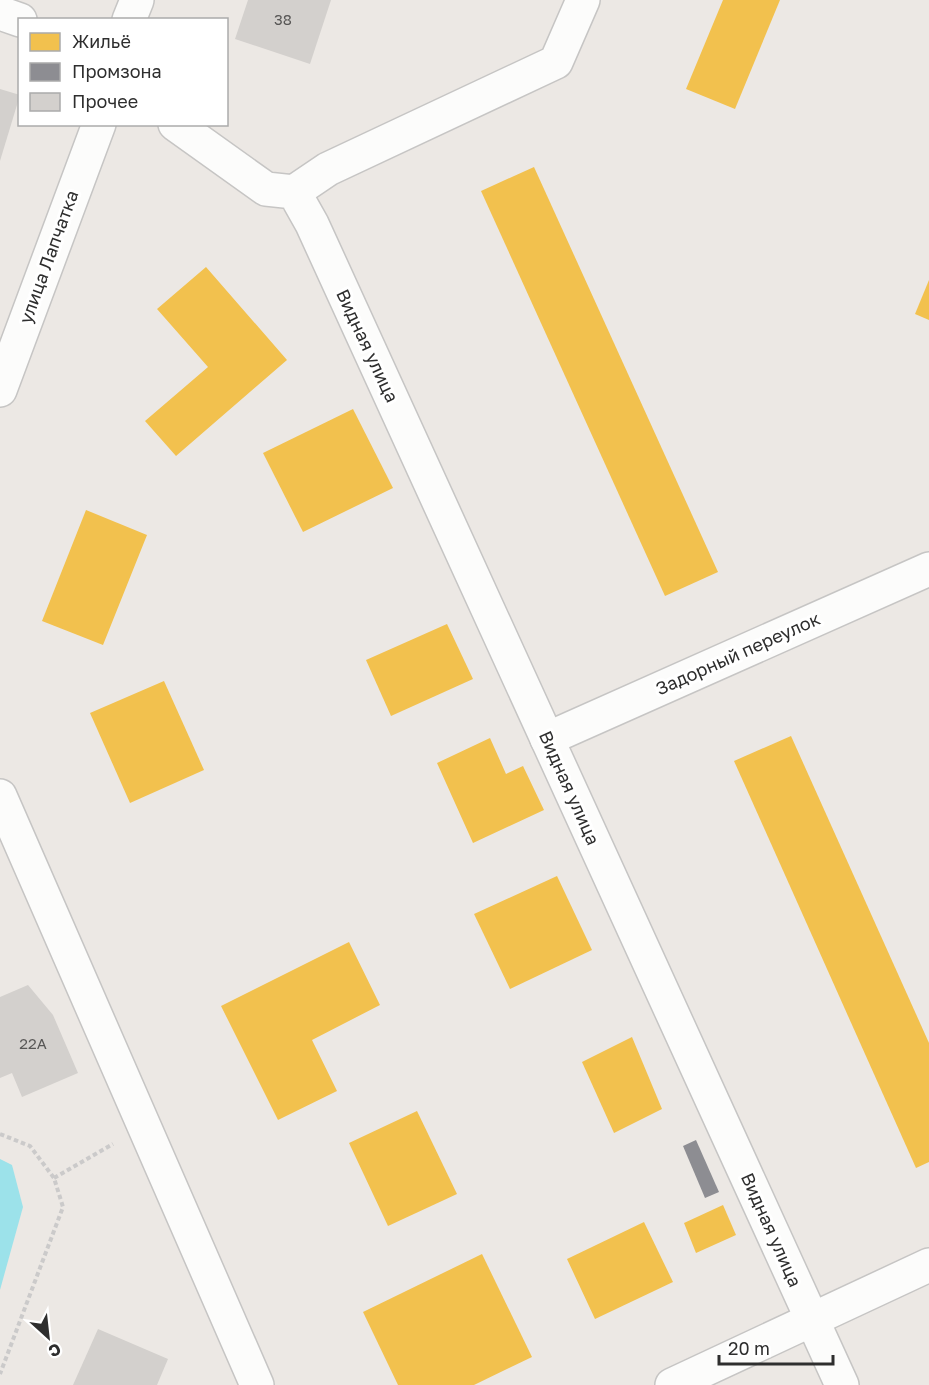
<svg xmlns="http://www.w3.org/2000/svg" width="929" height="1385" font-family="'Golos Text',sans-serif">
<style>
.water{fill:#9ce2ea}
.homes{fill:#f2c14e}
.industry{fill:#8d8d92}
.building{fill:#d3d0cd}
.lines{fill:none;stroke-linecap:round;stroke-linejoin:round}
.minor-casing{stroke:#c6c5c4;stroke-width:36}
.path{stroke:#cbcaca;stroke-width:4;stroke-dasharray:4.5 3;stroke-linecap:butt}
.minor{stroke:#fcfcfb;stroke-width:33}
.labels{text-anchor:middle;stroke-width:6;stroke-linejoin:round;paint-order:stroke}
.number-label{font-size:15px;fill:#585756}
.street-label{font-size:18px;fill:#2e2e2e;stroke:#fff}
</style>
<rect width="100%" height="100%" fill="#ece8e4"/>
<path class="water" d="M0 1159 12 1165 23 1207 0 1290Z"/>
<g class="homes">
<path d="M723 0H780L735 109 686 89Z"/>
<path d="M534 167 718 572 665 596 481 191Z"/>
<path d="M206 267 287 360 176 456 145 421 208 367 157 309Z"/>
<path d="M929 280V320L915 314Z"/>
<path d="M353 409 393 488 303 532 263 453Z"/>
<path d="M86 510 147 535 103 645 42 621Z"/>
<path d="M447 624 473 679 391 716 366 660Z"/>
<path d="M164 681 204 770 130 803 90 713Z"/>
<path d="M791 736 929 1043V1162L916 1168 734 761Z"/>
<path d="M490 738 506 774 523 766 544 810 473 843 437 763Z"/>
<path d="M557 876 592 950 510 989 474 914Z"/>
<path d="M349 942 380 1005 312 1040 337 1091 278 1120 221 1006Z"/>
<path d="M632 1037 662 1109 614 1133 582 1062Z"/>
<path d="M417 1111 457 1194 388 1226 349 1143Z"/>
<path d="M723 1205 736 1235 696 1253 684 1223Z"/>
<path d="M644 1222 673 1282 595 1319 567 1259Z"/>
<path d="M482 1254 532 1357 474 1385H398L363 1312Z"/>
</g>
<path class="industry" d="M696 1140 719 1192 705 1198 683 1146Z"/>
<g class="building">
<path d="M248 0H331L310 64 235 39Z"/>
<path d="M0 89 20 95 0 161Z"/>
<path d="M28 985 53 1015 78 1073 22 1097 12 1073 0 1078V997Z"/>
<path d="M98 1329 168 1359 157 1385H73Z"/>
</g>
<g class="lines">
<defs>
<g id="minor">
<path d="M0 13 20 20"/>
<path d="M129 20 137 0"/>
<path d="M175 124 266 189 294 192 312 224 842 1385"/>
<path d="M294 192 328 169 556 62 583 0"/>
<path d="M0 390 99 124"/>
<path d="M547 739 929 569"/>
<path d="M0 796 257 1385"/>
<path d="M672 1385 929 1265"/>
</g>
</defs>
<use href="#minor" class="minor-casing"/>
<g class="path">
<path d="M0 1134 30 1146 54 1178 63 1207 0 1374"/>
<path d="M54 1178 113 1144"/>
</g>
<use href="#minor" class="minor"/>
</g>
<g class="labels">
<g class="number-label">
<text x="283" y="25">38</text>
<text x="33" y="1049">22А</text>
</g>
<g class="street-label">
<text transform="translate(49 257) rotate(-70)" y="6">улица Лапчатка</text>
<text transform="translate(367 346) rotate(65)" y="6">Видная улица</text>
<text transform="translate(738 654) rotate(-24)" y="6">Задорный переулок</text>
<text transform="translate(569 788) rotate(66)" y="6">Видная улица</text>
<text transform="translate(771 1230) rotate(66)" y="6">Видная улица</text>
</g>
</g>
<rect x="18" y="18" width="210" height="108" fill="#ffffff" stroke="#ababab" stroke-width="1.5"/>
<rect x="30" y="33" width="30" height="18" fill="#f2c14e" stroke="#ababab" stroke-width="1.5"/>
<text x="72" y="48" font-size="18" fill="#2e2e2e">Жильё</text>
<rect x="30" y="63" width="30" height="18" fill="#8d8d92" stroke="#ababab" stroke-width="1.5"/>
<text x="72" y="78" font-size="18" fill="#2e2e2e">Промзона</text>
<rect x="30" y="93" width="30" height="18" fill="#d3d0cd" stroke="#ababab" stroke-width="1.5"/>
<text x="72" y="108" font-size="18" fill="#2e2e2e">Прочее</text>
<g transform="translate(48 1337) rotate(153)" stroke="#ffffff" stroke-width="4.5" paint-order="stroke">
<path d="M0-4.5L10 22L0 15L-10 22Z" fill="#2e2e2e"/>
<text y="-9" font-size="16" font-weight="bold" text-anchor="middle" fill="#2e2e2e">С</text>
</g>
<path d="M719 1355v9h114v-9" fill="none" stroke="#2e2e2e" stroke-width="3"/>
<text x="728" y="1355" font-size="18" fill="#2e2e2e" stroke="#ffffff" stroke-width="4.5" paint-order="stroke">20 m</text>
</svg>
